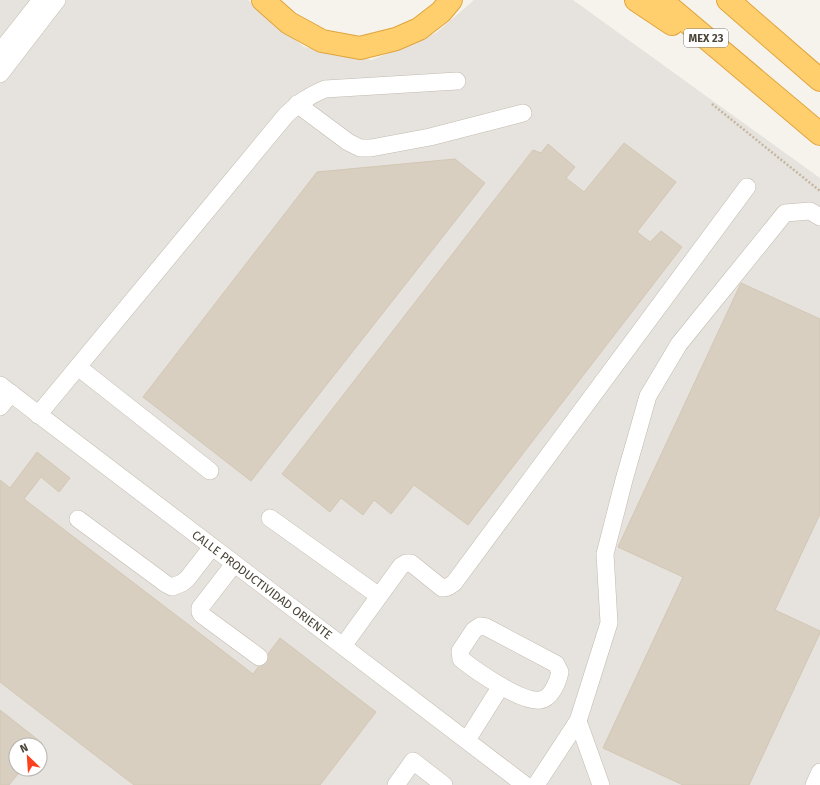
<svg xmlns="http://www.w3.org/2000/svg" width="820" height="785" font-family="'Fira Sans',sans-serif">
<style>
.industrial{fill:#e6e2dd;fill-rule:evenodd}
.building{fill:#d8cfc1;stroke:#d3c7b4}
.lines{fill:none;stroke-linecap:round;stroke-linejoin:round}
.minor-casing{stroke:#c2bbae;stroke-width:18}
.highway-casing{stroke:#e0a43c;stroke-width:24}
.path{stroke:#c4b79f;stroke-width:2.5;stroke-dasharray:2 2;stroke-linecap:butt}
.minor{stroke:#fff;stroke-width:17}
.highway{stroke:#ffcf6e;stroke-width:22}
.labels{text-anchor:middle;stroke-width:3;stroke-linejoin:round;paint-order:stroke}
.shield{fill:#fff;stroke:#817c74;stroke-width:1}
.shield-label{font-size:11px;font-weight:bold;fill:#4b4439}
.street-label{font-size:12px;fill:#4b4439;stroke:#fff}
</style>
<rect width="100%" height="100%" fill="#f6f3ec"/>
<path class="industrial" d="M0 0H248L304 47 372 60 436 33 474 0H573L820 178V776L816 785H0ZM16 745H40V769H16Z"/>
<g class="building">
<path d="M624 143 676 182 637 232 650 242 661 231 682 247 468 525 414 485 391 514 374 500 363 515 341 498 330 512 282 474 533 150 541 153 548 144 575 167 566 178 584 192Z"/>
<path d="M455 159 485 183 251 481 143 397 317 172Z"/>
<path d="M741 283 820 319V514L775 610 820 631V633L749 785H683L603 748 683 577 618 547Z"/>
<path d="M37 452 70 478 59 492 41 477 24 499 253 674 280 638 376 712 320 785H134L0 682V480L10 488Z"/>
<path d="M0 710 42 743 40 746 16 745V769H22L9 785H0Z"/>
</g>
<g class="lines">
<defs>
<g id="minor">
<path d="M0 52 41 0"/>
<path d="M0 74 57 0"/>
<path d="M297 104 348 142 360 148H371L430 137 523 113"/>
<path d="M78 367 210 471"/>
<path d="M0 385 525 785"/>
<path d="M0 407 11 393"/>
<path d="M38 415 286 115C299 103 308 96 325 89L457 81"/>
<path d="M270 518 379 596"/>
<path d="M78 519 166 584 172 587 182 583 187 579 212 547"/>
<path d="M234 564 200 608V612L202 615 259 657"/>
<path d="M480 626 486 627 556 664 560 672C558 682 551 699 540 700 522 703 476 671 461 659L460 651 474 630Z"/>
<path d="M343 646 401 566 406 563H411L442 588 448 587 454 583 747 187"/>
<path d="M578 721 601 785"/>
<path d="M467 740 501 686"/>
<path d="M396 785 413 761 444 785"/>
<path d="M536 785 578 721 609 623 605 554 624 480 648 396 679 344 785 213 810 211 820 217"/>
<path d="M814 785 820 772"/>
</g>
<g id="highway">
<path d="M263 0 289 23 322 41 360 48 396 39 419 29 441 12 451 0"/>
<path d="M636 0 672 24"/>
<path d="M661 0 820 134"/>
<path d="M728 0 820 80"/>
</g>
</defs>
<use href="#minor" class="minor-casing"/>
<use href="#highway" class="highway-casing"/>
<path class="path" d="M712 104 820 191"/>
<use href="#minor" class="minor"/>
<use href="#highway" class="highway"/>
</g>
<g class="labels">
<rect class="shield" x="684" y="29" width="44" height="18" rx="3"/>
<g class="shield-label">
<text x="706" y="42">MEX 23</text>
</g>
<g class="street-label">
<text transform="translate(262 585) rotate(37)" y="4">CALLE PRODUCTIVIDAD ORIENTE</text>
</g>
</g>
<g transform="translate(28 757) rotate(335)"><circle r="19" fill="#ffffff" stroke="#b7b4b0"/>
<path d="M0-3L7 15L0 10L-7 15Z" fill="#fc3f1d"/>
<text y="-6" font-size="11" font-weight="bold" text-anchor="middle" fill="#4b4439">N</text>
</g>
</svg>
